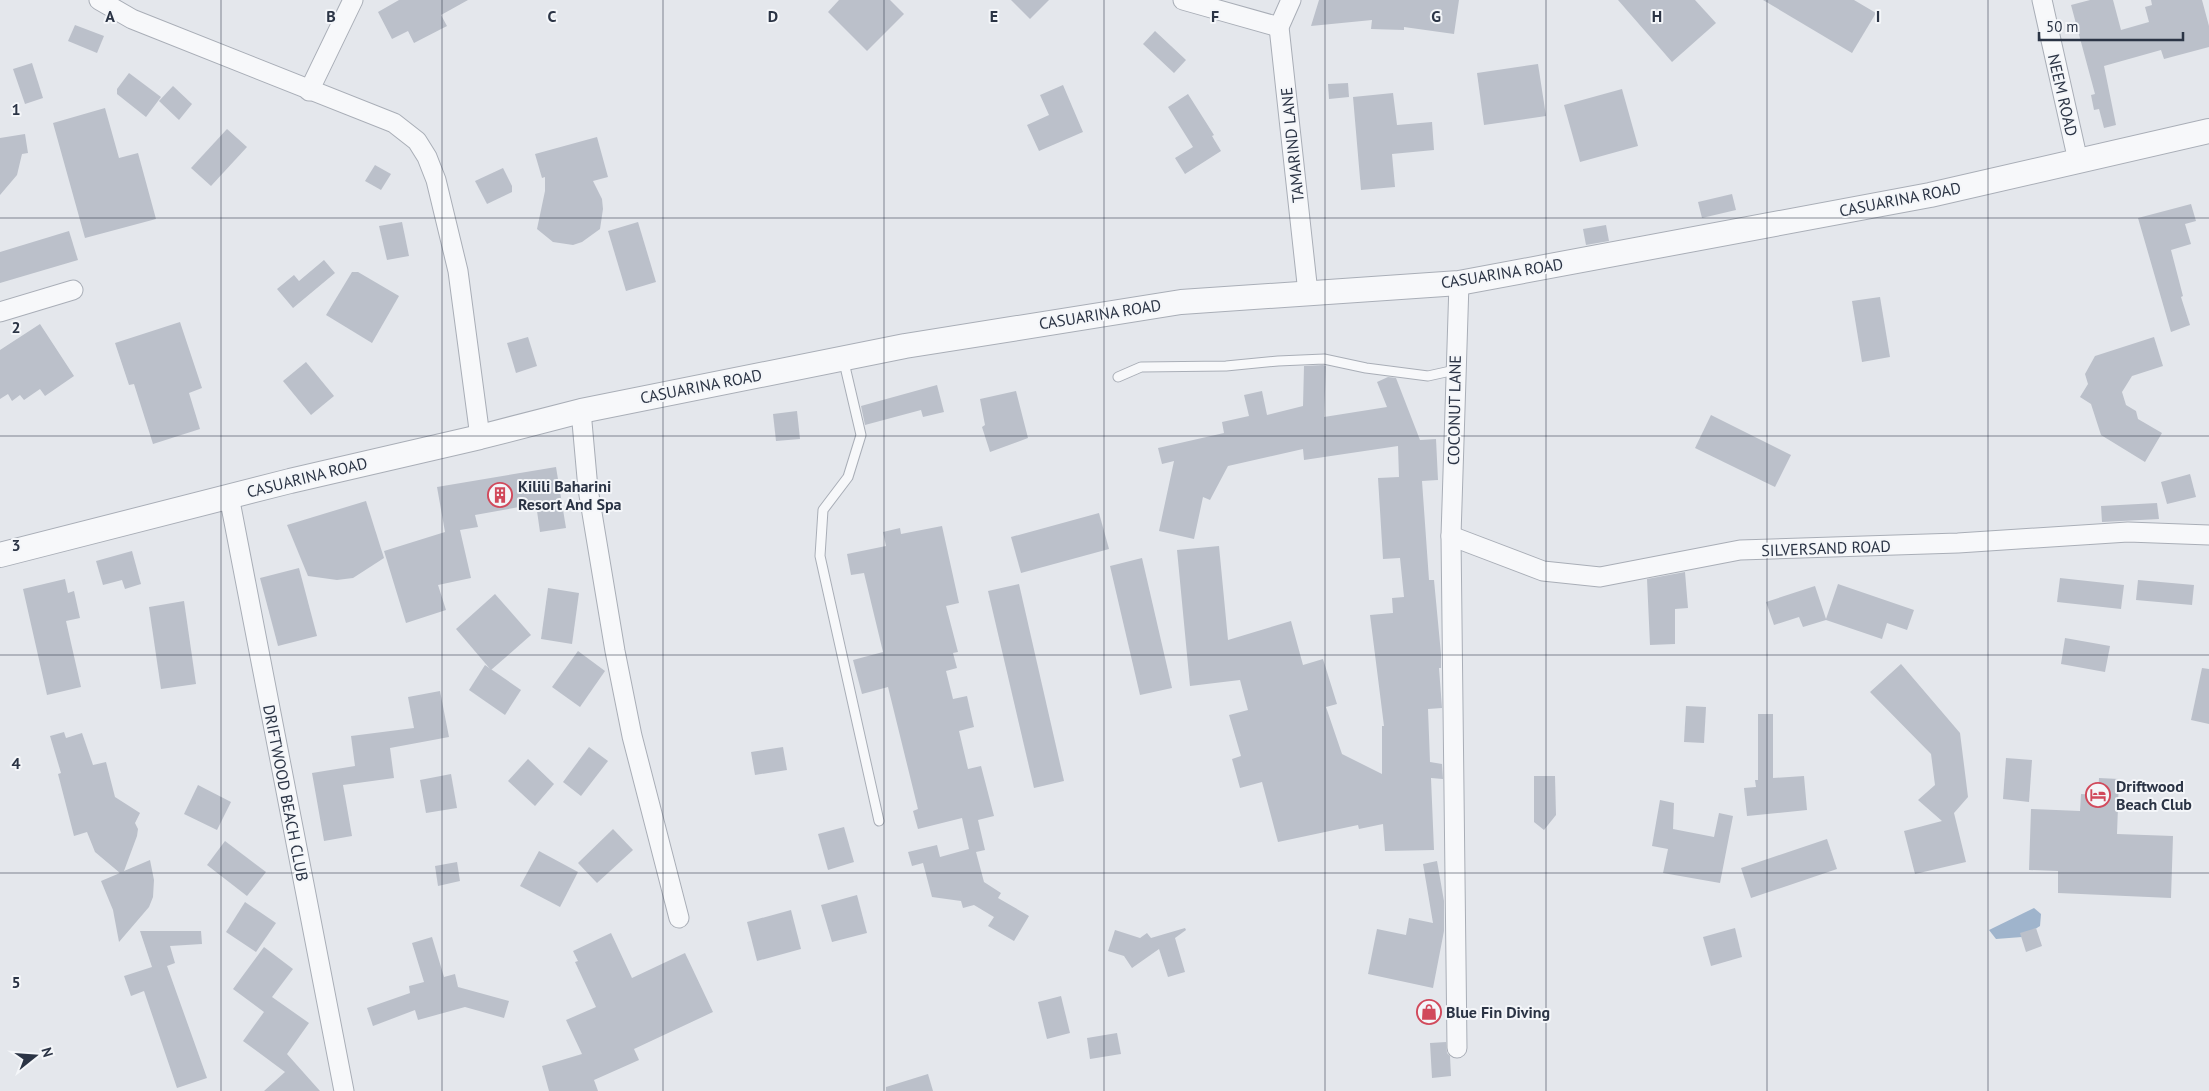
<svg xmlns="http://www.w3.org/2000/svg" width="2209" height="1091" font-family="'PT Sans',sans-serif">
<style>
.water{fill:#9fb4cc}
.building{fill:#bbc0ca}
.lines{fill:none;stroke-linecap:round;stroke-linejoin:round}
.service-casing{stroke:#a9aeb7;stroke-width:11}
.minor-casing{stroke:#a9aeb7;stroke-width:21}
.tertiary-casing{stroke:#a9aeb7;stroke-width:26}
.service{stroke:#f7f8fa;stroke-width:9}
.minor{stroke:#f7f8fa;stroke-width:19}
.tertiary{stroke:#f7f8fa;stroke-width:24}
.grid{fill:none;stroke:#2b3445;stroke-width:1;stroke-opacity:0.55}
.labels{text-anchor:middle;stroke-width:4;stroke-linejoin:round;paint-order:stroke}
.street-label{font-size:16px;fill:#2b3445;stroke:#f4f6f9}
.poi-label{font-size:16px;font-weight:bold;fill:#2b3445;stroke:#f4f6f9;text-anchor:start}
.grid-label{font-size:16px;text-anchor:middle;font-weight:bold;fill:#2b3445;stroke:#f4f6f9;stroke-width:4;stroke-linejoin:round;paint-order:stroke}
</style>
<rect width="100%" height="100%" fill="#e4e7ec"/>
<path class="water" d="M2034 908 2041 914 2040 926 2022 937 1996 939 1989 930Z"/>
<g class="building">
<path d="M399 0H468L441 15 447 26 414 43 408 31 392 39 378 12Z"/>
<path d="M839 0H890L904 14 867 51 828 12Z"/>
<path d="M1011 0H1049L1030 19Z"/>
<path d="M1319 0H1459L1454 34 1404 27V30L1371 29 1372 20 1311 26Z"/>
<path d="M1618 0H1695L1716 23 1672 62Z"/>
<path d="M1763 0H1854L1876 13 1852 53Z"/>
<path d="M2090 0H2113L2121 30 2149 22 2145 7 2152 5 2151 0H2202L2209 26V47L2164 59 2161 50 2104 66 2116 125 2104 128 2099 109 2094 110 2091 95 2095 94 2071 5Z"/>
<path d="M75 25 104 36 97 53 68 41Z"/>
<path d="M1155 31 1186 60 1174 73 1143 44Z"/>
<path d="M32 63 43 98 25 104 13 69Z"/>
<path d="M1538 64 1546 116 1484 125 1477 73Z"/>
<path d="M129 73 161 97 146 117 117 94V89Z"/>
<path d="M1348 83 1349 97 1329 99 1328 84Z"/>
<path d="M1063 85 1083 132 1039 151 1027 125 1049 115 1040 95Z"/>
<path d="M173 86 192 104 179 120 159 101Z"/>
<path d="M1622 89 1638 146 1580 162 1564 105Z"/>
<path d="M1393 93 1397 125 1432 122 1434 150 1392 154 1395 187 1361 190 1353 97Z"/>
<path d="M1188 94 1214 135 1212 136 1221 151 1185 174 1175 158 1193 147 1168 107Z"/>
<path d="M105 108 119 158 138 153 156 219 85 238 53 123Z"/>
<path d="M227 129 247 147 211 186 191 168Z"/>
<path d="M25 134 28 153 22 154 17 175 0 195V138Z"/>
<path d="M597 137 608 177 593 181 602 199 603 209 600 229 582 242 573 245 553 242 537 229 545 191V177L542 178 535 154Z"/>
<path d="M375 165 391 174 381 190 365 181Z"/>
<path d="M503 168 512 186V192L487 204 475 181Z"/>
<path d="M1732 194 1736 210 1702 218 1698 202Z"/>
<path d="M2191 204 2196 221 2185 224 2191 244 2171 250 2183 296 2181 297 2190 325 2171 332 2138 218Z"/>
<path d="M402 222 409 256 387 260 379 226Z"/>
<path d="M638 222 656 282 626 291 608 231Z"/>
<path d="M1606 225 1609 241 1586 245 1583 229Z"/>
<path d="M69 231 78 260 0 283V252Z"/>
<path d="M324 260 335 273 293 308 277 289 294 275 299 281Z"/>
<path d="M352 272H358L399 296 372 343 326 315Z"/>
<path d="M1880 297 1890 357 1862 362 1852 301Z"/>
<path d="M180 322 202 388 189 393 200 429 153 444 134 384 129 385 115 343Z"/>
<path d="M40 324 74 376 45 396 40 389 24 400 20 395 12 401 8 394 0 399V350Z"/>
<path d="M528 337 537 366 516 373 507 343Z"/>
<path d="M2154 337 2163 366 2132 376 2122 392 2126 405 2136 411 2138 419 2162 433 2145 462 2101 435 2091 404 2080 397 2088 384 2085 374 2095 356Z"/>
<path d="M306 362 334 396 311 415 283 381Z"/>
<path d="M1323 365 1326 366 1324 417 1387 407 1377 382 1388 377 1396 378 1420 440 1436 439 1438 480 1422 481 1429 580H1434L1441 654V668H1439L1442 708 1428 709 1430 762 1442 764 1443 779 1431 778 1434 850 1385 851 1383 824 1359 829 1358 825 1278 842 1262 782 1240 788 1232 759 1241 756 1229 715 1248 710 1240 680 1190 686 1177 550 1219 546 1228 640 1291 621 1303 665 1323 659 1337 704 1326 707 1342 754 1382 774V726H1384L1370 615 1393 613 1392 598 1404 597 1400 558 1383 559 1378 478 1399 477 1398 446 1304 460 1303 449 1228 466 1210 500 1203 497 1194 539 1159 531 1174 461 1162 464 1158 448 1224 433 1222 422 1249 416 1244 395 1262 391 1267 415 1303 406 1304 366Z"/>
<path d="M937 385 944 412 923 417 921 410 865 425 861 406Z"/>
<path d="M1016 391 1028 438 990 452 982 427 985 425 980 399Z"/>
<path d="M797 411 800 439 776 441 773 414Z"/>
<path d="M1711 415 1791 455 1775 487 1695 448Z"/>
<path d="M556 467 566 528 540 532 536 504 475 515 478 527 460 530 471 578 438 585 446 610 406 623 384 551 445 532 437 487Z"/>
<path d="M2190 474 2196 497 2167 504 2161 482Z"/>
<path d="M366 501 384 558 353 578 337 580 308 576 287 525Z"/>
<path d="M2157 503 2159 519 2102 522 2101 506Z"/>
<path d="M1099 513 1109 549 1021 573 1011 537Z"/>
<path d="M942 526 959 603 946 606 958 652 953 653 957 668 946 671 953 699 967 696 974 727 959 731 968 769 981 766 994 816 978 820 985 850 976 852 984 882 1001 893 998 898 1029 916 1014 941 988 926 994 917 974 905 963 908 961 901 932 897 923 863 912 866 908 852 937 845 940 857 969 849 962 818 918 829 913 811 918 809 888 687 862 694 853 660 883 652 864 573 851 575 847 554 886 546 883 532 900 528 901 534Z"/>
<path d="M132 551 141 584 125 589 122 580 103 585 96 561Z"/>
<path d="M1142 558 1172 688 1140 695 1110 566Z"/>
<path d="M299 568 317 636 278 646 260 578Z"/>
<path d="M1685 572 1688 608 1675 609V644L1650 645 1647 579Z"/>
<path d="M2060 578 2124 585 2121 609 2057 602Z"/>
<path d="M65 579 68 593 74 591 80 618 66 621 81 687 47 695 23 589Z"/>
<path d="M2138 580 2194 585 2192 605 2136 600Z"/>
<path d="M1019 584 1064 781 1034 788 988 591Z"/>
<path d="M1838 584 1914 610 1907 630 1887 623 1882 639 1826 620 1803 627 1799 617 1774 625 1766 602 1815 586 1826 619Z"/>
<path d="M548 588 579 593 572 644 541 639Z"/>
<path d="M495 594 531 635 491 670 456 629Z"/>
<path d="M184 601 196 684 161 689 149 607Z"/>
<path d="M2065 638 2110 646 2105 672 2061 664Z"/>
<path d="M578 651 605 671 580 707 552 687Z"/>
<path d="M1901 664 1960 733 1968 797 1954 813 1966 862 1915 874 1904 831 1942 821 1918 800 1935 785 1931 754 1870 692Z"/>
<path d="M485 665 521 690 505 715 469 690Z"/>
<path d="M2202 668 2209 669V724L2191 720Z"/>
<path d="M440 691 449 737 390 748 394 778 343 785 352 836 324 841 312 773 355 766 351 736 414 728 408 697Z"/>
<path d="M1686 706 1706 707 1704 743 1684 742Z"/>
<path d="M1758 714H1773V778L1804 776 1807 810 1747 816 1744 788 1756 787 1755 780H1758Z"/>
<path d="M64 732 66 738 82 733 93 765 106 762 115 797 140 813 135 823 138 829 137 836 124 871 150 860 154 880 153 897 149 907 119 942 113 910 101 881 120 873 95 852 87 832 74 836 58 774 61 773 50 736Z"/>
<path d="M589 747 608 761 581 796 563 782Z"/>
<path d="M783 747 787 770 755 775 751 752Z"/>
<path d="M2006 758 2032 760 2029 802 2003 799Z"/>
<path d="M528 759 554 784 535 806 508 781Z"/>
<path d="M451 774 457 808 426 813 420 780Z"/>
<path d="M1534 776H1555L1556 815 1544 830 1534 822Z"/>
<path d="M2099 778 2119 779 2117 834 2173 836 2171 898 2058 893V871L2029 870 2031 809 2080 811 2081 794 2098 795Z"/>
<path d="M198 785 231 802 217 830 184 814Z"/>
<path d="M1660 800 1674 803 1673 829 1714 837 1719 813 1733 816 1720 883 1663 873 1668 849 1652 846Z"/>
<path d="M844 827 854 862 828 870 818 834Z"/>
<path d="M613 829 633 850 597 883 578 863Z"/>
<path d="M1827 839 1837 869 1751 898 1741 868Z"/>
<path d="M225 841 266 872 247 896 207 865Z"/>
<path d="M539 851 578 872 560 907 520 886Z"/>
<path d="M1437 861 1444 901V931L1433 988 1368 974 1377 929 1406 935 1409 918 1433 923 1423 864Z"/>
<path d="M457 862 460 881 438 886 435 866Z"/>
<path d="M857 895 867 933 832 942 821 905Z"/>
<path d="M245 902 276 923 256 952 226 932Z"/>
<path d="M791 910 801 949 757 961 747 922Z"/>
<path d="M1185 928 1186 930 1175 938 1185 972 1168 977 1159 949 1132 968 1124 956 1108 951 1115 930 1140 938 1147 933 1151 938Z"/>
<path d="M1735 928 1742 957 1711 966 1703 937Z"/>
<path d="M2036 928 2042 946 2026 952 2020 933Z"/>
<path d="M140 931H201L202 944 170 946 175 963 167 966 207 1078 177 1088 144 991 131 996 124 976 152 967Z"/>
<path d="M611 933 632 978 685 953 713 1012 634 1049 639 1060 594 1080 598 1091H549L542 1066 582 1054 566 1020 596 1007 575 962 578 961 573 951Z"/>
<path d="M432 937 444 977 455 974 458 987 509 1001 504 1018 465 1007 418 1020 415 1010 373 1026 367 1008 410 993 409 986 424 982 412 943Z"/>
<path d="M264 947 293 969 272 997 309 1023 287 1054 320 1091H264L285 1072 243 1041 264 1012 233 989Z"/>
<path d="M1061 996 1070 1033 1047 1039 1038 1002Z"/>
<path d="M1117 1033 1121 1054 1090 1059 1087 1038Z"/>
<path d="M1446 1042 1447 1053 1450 1056 1451 1076 1432 1078 1430 1043Z"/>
<path d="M928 1074 933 1091H886V1087Z"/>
</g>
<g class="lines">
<defs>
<g id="service">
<path d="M843 358 861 435 848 477 823 510 820 556 879 821"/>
<path d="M1118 377 1141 367 1226 366 1278 361 1324 359 1366 368 1428 376 1455 370"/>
</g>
<g id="minor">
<path d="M99 0 132 19 394 123 417 141 427 157 436 180 458 271 480 437"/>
<path d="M1183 0 1279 27"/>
<path d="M1291 0 1279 27 1308 293"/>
<path d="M2042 0 2078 161"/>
<path d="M309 91 353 0"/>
<path d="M0 312 73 290"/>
<path d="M581 411 588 489 615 651 632 736 679 918"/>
<path d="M229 496 344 1091"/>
<path d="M1451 536 1543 571 1600 577 1740 550 1958 543 2128 532 2209 535"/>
<path d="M1457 1048 1451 536 1459 283"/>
</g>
<path id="tertiary" d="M0 555 290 481 480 437 581 411 905 346 1181 302 1459 283 1930 195 2209 131"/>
</defs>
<use href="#service" class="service-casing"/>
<use href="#minor" class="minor-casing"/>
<use href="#tertiary" class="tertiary-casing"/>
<use href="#service" class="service"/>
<use href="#minor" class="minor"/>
<use href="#tertiary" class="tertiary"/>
</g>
<path class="grid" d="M221 0V1091M442 0V1091M663 0V1091M884 0V1091M1104 0V1091M1325 0V1091M1546 0V1091M1767 0V1091M1988 0V1091M0 218H2209M0 436H2209M0 655H2209M0 873H2209"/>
<defs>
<symbol id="building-ring" viewBox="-11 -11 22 22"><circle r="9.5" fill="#f4f6f9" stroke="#d1495b" stroke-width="1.5"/><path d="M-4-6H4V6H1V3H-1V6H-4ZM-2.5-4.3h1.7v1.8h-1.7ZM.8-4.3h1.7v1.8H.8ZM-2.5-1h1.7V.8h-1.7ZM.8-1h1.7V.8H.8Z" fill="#d1495b"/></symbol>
<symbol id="hotel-ring" viewBox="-11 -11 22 22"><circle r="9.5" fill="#f4f6f9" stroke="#d1495b" stroke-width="1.5"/><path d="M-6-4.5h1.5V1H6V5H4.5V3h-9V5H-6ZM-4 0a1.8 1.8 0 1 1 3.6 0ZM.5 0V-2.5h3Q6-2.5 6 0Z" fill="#d1495b"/></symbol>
<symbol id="shop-ring" viewBox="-11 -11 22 22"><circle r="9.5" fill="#f4f6f9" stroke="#d1495b" stroke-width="1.5"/><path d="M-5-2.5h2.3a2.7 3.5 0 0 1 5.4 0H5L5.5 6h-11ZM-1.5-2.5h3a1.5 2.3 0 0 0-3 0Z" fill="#d1495b"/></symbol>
</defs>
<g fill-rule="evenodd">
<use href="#building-ring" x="486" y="481" width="28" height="28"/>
<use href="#hotel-ring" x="2084" y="781" width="28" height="28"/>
<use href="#shop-ring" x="1415" y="998" width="28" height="28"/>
</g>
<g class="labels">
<g class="street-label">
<text transform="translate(2063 95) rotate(77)" y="6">NEEM ROAD</text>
<text transform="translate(1292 145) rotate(-96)" y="6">TAMARIND LANE</text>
<text transform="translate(1900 199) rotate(-11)" y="6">CASUARINA ROAD</text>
<text transform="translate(1502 273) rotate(-9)" y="6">CASUARINA ROAD</text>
<text transform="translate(1100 314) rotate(-9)" y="6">CASUARINA ROAD</text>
<text transform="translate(701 386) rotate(-11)" y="6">CASUARINA ROAD</text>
<text transform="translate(1454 410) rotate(-89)" y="6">COCONUT LANE</text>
<text transform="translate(307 477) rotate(-14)" y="6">CASUARINA ROAD</text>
<text transform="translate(1826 548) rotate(-2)" y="6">SILVERSAND ROAD</text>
<text transform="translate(286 793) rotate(79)" y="6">DRIFTWOOD BEACH CLUB</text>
</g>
<g class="poi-label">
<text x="518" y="492">Kilili Baharini<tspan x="518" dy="18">Resort And Spa</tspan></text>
<text x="2116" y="792">Driftwood<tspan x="2116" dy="18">Beach Club</tspan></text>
<text x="1446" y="1018">Blue Fin Diving</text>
</g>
</g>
<g class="grid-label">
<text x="110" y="22">A</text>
<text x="331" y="22">B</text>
<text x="552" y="22">C</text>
<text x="773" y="22">D</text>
<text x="994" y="22">E</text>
<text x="1215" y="22">F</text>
<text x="1436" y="22">G</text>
<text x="1657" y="22">H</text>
<text x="1878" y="22">I</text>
<text x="16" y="115">1</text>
<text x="16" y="333">2</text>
<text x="16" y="551">3</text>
<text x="16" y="769">4</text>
<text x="16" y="988">5</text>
</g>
<g transform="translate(35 1056) rotate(73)" stroke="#f4f6f9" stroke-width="4" paint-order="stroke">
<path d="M0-4L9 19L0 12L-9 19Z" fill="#2b3445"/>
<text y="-8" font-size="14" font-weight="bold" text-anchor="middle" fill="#2b3445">N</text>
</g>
<path d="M2039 32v8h144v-8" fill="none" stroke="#2b3445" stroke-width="2.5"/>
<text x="2046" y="32" font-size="15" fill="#2b3445" stroke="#f4f6f9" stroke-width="4" paint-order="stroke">50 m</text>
</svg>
